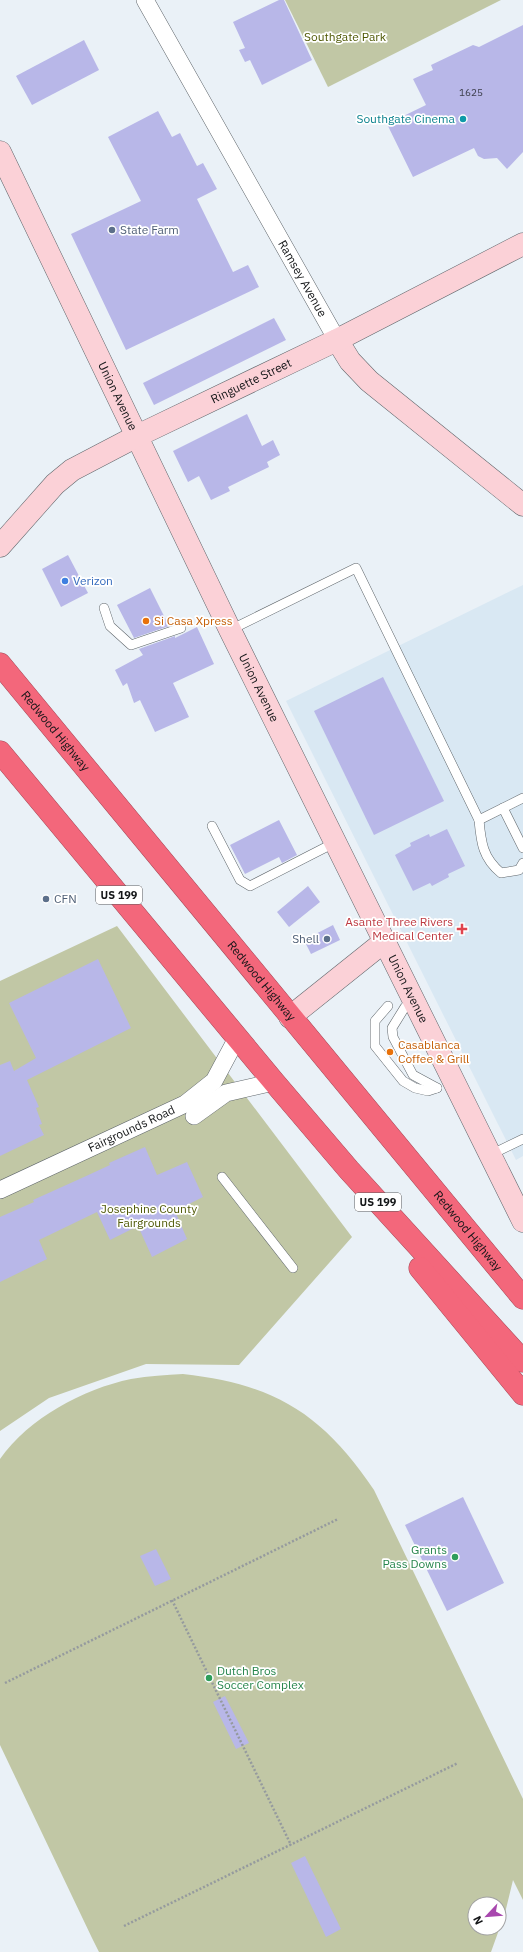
<svg xmlns="http://www.w3.org/2000/svg" width="523" height="1952" font-family="'IBM Plex Sans',sans-serif">
<style>
.built{fill:#d9e8f3}
.green{fill:#c1c7a5;fill-rule:evenodd}
.building{fill:#b8b7e8}
.lines{fill:none;stroke-linecap:round;stroke-linejoin:round}
.lane-casing{stroke:#60676c;stroke-width:10}
.street-casing{stroke:#60676c;stroke-width:18}
.secondary-casing{stroke:#60676c;stroke-width:23}
.highway-casing{stroke:#a54a58;stroke-width:23}
.path{stroke:#959a9e;stroke-width:2.5;stroke-dasharray:2 2;stroke-linecap:butt}
.lane{stroke:#fff;stroke-width:9}
.street{stroke:#fff;stroke-width:17}
.secondary{stroke:#fbd1d7;stroke-width:22}
.highway{stroke:#f3677b;stroke-width:22}
.culture-dot{fill:#0f9aa8;stroke:#fff;stroke-width:1.5}
.service-dot{fill:#5c6f8a;stroke:#fff;stroke-width:1.5}
.shop-dot{fill:#3f7fe0;stroke:#fff;stroke-width:1.5}
.food-dot{fill:#e8710a;stroke:#fff;stroke-width:1.5}
.health-dot{fill:#e0444e;stroke:#fff;stroke-width:1.5}
.leisure-dot{fill:#2e9e5b;stroke:#fff;stroke-width:1.5}
.labels{text-anchor:middle;stroke-width:3.5;stroke-linejoin:round;paint-order:stroke}
.number-label{font-size:10px;fill:#3c3e4b}
.shield{fill:#fff;stroke:#5a5b5d;stroke-width:1}
.shield-label{font-size:11px;font-weight:bold;fill:#131517}
.park-label{font-size:12px;fill:#505906;stroke:#fff}
.culture-label{font-size:12px;fill:#0d838f;stroke:#fff;text-anchor:end}
.service-label{font-size:12px;fill:#4e5e75;stroke:#fff;text-anchor:start}
.street-label{font-size:12px;fill:#131517;stroke:#fff}
.shop-label{font-size:12px;fill:#366cbe;stroke:#fff;text-anchor:start}
.food-label{font-size:12px;fill:#c56008;stroke:#fff;text-anchor:start}
.health-label{font-size:12px;fill:#be3a42;stroke:#fff;text-anchor:end}
.leisure-label{font-size:12px;fill:#27864d;stroke:#fff;text-anchor:end}
</style>
<rect width="100%" height="100%" fill="#eaf1f7"/>
<path class="built" d="M523 585V1156L516 1160 286 701Z"/>
<g class="green">
<path d="M285 0H501L328 87Z"/>
<path d="M117 926 352 1237 239 1365 146 1364 49 1398 0 1431V981Z"/>
<path d="M183 1374C274 1384 323 1414 374 1490L523 1799V1900L513 1880 505 1913 491 1952H99L92 1938 0 1745V1459C29 1418 83 1389 131 1379 149 1376 166 1375 183 1374ZM475 1904H499V1928H475Z"/>
</g>
<g class="building">
<path d="M279 0H284L312 60 262 85 250 60 245 62 239 50 245 48 233 22Z"/>
<path d="M523 25V152L507 169 497 158 484 159 478 156 474 148 413 177 387 124 426 105 413 79 433 70 431 65 473 45 479 47Z"/>
<path d="M84 40 99 70 32 105 16 76Z"/>
<path d="M158 111 172 137 180 133 197 166 203 163 217 189 197 199 233 272 248 265 259 287 126 350 71 234 141 201 108 137Z"/>
<path d="M274 318 286 340 154 405 143 383Z"/>
<path d="M247 414 262 446 273 440 280 455 267 462 269 467 228 487 230 491 211 500 199 476 188 482 173 451Z"/>
<path d="M68 555 88 593 61 607 42 569Z"/>
<path d="M150 588 169 626 134 638 117 605Z"/>
<path d="M197 627 214 664 173 683 189 717 155 732 140 700 134 703 127 683 123 686 115 670 143 655 139 649 175 636V638Z"/>
<path d="M383 677 444 801 374 835 314 711Z"/>
<path d="M279 820 297 855 282 863 279 857 245 874 230 845Z"/>
<path d="M447 829 465 866 448 874 449 877 432 886 430 883 413 891 395 855 411 846 410 843 429 834 430 837Z"/>
<path d="M308 886 320 902 289 927 277 912Z"/>
<path d="M333 925 340 940 311 954 304 940Z"/>
<path d="M98 959 131 1028 27 1080 39 1107 36 1108 42 1124 39 1125 44 1135 0 1156V1065L10 1061 14 1071 36 1058 9 1003Z"/>
<path d="M145 1147 157 1175 187 1162 203 1197 175 1211 187 1239 152 1257 138 1226 110 1240 97 1212 39 1240 47 1259 0 1282V1217L34 1202 33 1200 84 1177 110 1165 109 1163Z"/>
<path d="M463 1497 504 1583 447 1611 405 1525Z"/>
<path d="M156 1549 171 1579 155 1586 140 1556Z"/>
<path d="M225 1696 249 1743 236 1749 213 1702Z"/>
<path d="M305 1856 341 1929 326 1937 291 1863Z"/>
</g>
<g class="lines">
<defs>
<g id="lane">
<path d="M104 608 110 626 131 645 181 628"/>
<path d="M230 630 356 568 479 820 523 798"/>
<path d="M503 808 523 848"/>
<path d="M479 820C481 843 483 858 501 873L519 870 523 863"/>
<path d="M212 826 240 880 250 886 336 842"/>
<path d="M388 1006 375 1021V1046L403 1081 415 1088 428 1091 437 1088"/>
<path d="M405 1007 392 1028 393 1037 413 1075 437 1088"/>
<path d="M490 1155 523 1139"/>
<path d="M222 1177 293 1268"/>
</g>
<g id="street">
<path id="s1" d="M145 0 337 340"/>
<path d="M194 1116 226 1093 274 1082"/>
<path id="s2" d="M0 1190 185 1104 214 1081 237 1038"/>
</g>
<g id="secondary">
<path id="s3" d="M0 152 230 630 523 1221"/>
<path d="M337 340 350 361 369 381 523 505"/>
<path id="s4" d="M0 546 55 484 72 470 137 436 337 340 523 244"/>
<path d="M290 1017 385 941"/>
</g>
<g id="highway">
<path id="s5" d="M0 664 523 1298"/>
<path d="M0 752 274 1082 349 1170 523 1361"/>
<path d="M420 1268 523 1394"/>
</g>
</defs>
<use href="#lane" class="lane-casing"/>
<use href="#street" class="street-casing"/>
<use href="#secondary" class="secondary-casing"/>
<use href="#highway" class="highway-casing"/>
<g class="path">
<path d="M172 1600 291 1845"/>
<path d="M5 1683 338 1519"/>
<path d="M124 1926 458 1763"/>
</g>
<use href="#lane" class="lane"/>
<use href="#street" class="street"/>
<use href="#secondary" class="secondary"/>
<use href="#highway" class="highway"/>
</g>
<circle class="culture-dot" cx="463" cy="119" r="4"/>
<g class="service-dot">
<circle cx="112" cy="230" r="4"/>
<circle cx="46" cy="899" r="4"/>
<circle cx="327" cy="939" r="4"/>
</g>
<circle class="shop-dot" cx="65" cy="581" r="4"/>
<g class="food-dot">
<circle cx="146" cy="621" r="4"/>
<circle cx="390" cy="1052" r="4"/>
</g>
<path class="health-dot" d="M460 923h4v4h4v4h-4v4h-4v-4h-4v-4h4z"/>
<g class="leisure-dot">
<circle cx="455" cy="1557" r="4"/>
<circle cx="209" cy="1678" r="4"/>
</g>
<g class="labels">
<g class="number-label">
<text x="471" y="96">1625</text>
</g>
<g class="shield">
<rect x="96" y="886" width="46" height="18" rx="3"/>
<rect x="355" y="1193" width="46" height="18" rx="3"/>
</g>
<g class="shield-label">
<text x="119" y="899">US 199</text>
<text x="378" y="1206">US 199</text>
</g>
<g class="park-label">
<text x="345" y="41">Southgate Park</text>
<text x="149" y="1213">Josephine County<tspan x="149" dy="14">Fairgrounds</tspan></text>
</g>
<g class="culture-label">
<text x="455" y="123">Southgate Cinema</text>
</g>
<g class="service-label">
<text x="120" y="234">State Farm</text>
<text x="54" y="903">CFN</text>
<text x="319" y="943" text-anchor="end">Shell</text>
</g>
<g class="street-label">
<text dy="4" stroke="none"><textPath href="#s1" startOffset="320">Ramsey Avenue</textPath></text>
<text dy="4" stroke="none"><textPath href="#s4" startOffset="305">Ringuette Street</textPath></text>
<text dy="4" stroke="none"><textPath href="#s3" startOffset="271">Union Avenue</textPath></text>
<text dy="4" stroke="none"><textPath href="#s3" startOffset="595">Union Avenue</textPath></text>
<text dy="4" stroke="none"><textPath href="#s5" startOffset="87">Redwood Highway</textPath></text>
<text dy="4" stroke="none"><textPath href="#s5" startOffset="411">Redwood Highway</textPath></text>
<text dy="4" stroke="none"><textPath href="#s3" startOffset="931">Union Avenue</textPath></text>
<text dy="4" stroke="none"><textPath href="#s2" startOffset="145">Fairgrounds Road</textPath></text>
<text dy="4" stroke="none"><textPath href="#s5" startOffset="735">Redwood Highway</textPath></text>
</g>
<g class="shop-label">
<text x="73" y="585">Verizon</text>
</g>
<g class="food-label">
<text x="154" y="625">Si Casa Xpress</text>
<text x="398" y="1049">Casablanca<tspan x="398" dy="14">Coffee &amp; Grill</tspan></text>
</g>
<g class="health-label">
<text x="453" y="926">Asante Three Rivers<tspan x="453" dy="14">Medical Center</tspan></text>
</g>
<g class="leisure-label">
<text x="447" y="1554">Grants<tspan x="447" dy="14">Pass Downs</tspan></text>
<text x="217" y="1675" text-anchor="start">Dutch Bros<tspan x="217" dy="14">Soccer Complex</tspan></text>
</g>
</g>
<g transform="translate(487 1916) rotate(244)"><circle r="19" fill="#ffffff" stroke="#a1a1a2"/>
<path d="M0-3L7 15L0 10L-7 15Z" fill="#a847ae"/>
<text y="-6" font-size="11" font-weight="bold" text-anchor="middle" fill="#131517">N</text>
</g>
</svg>
